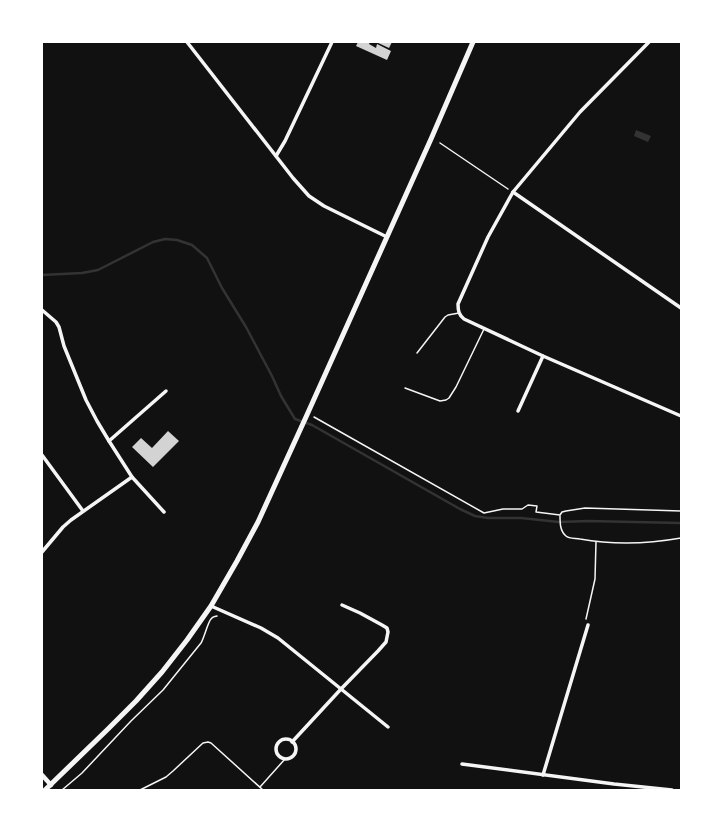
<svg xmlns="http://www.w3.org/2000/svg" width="723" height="832" font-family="Jost,sans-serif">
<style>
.water{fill:#333}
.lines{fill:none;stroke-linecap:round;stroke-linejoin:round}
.stream{stroke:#333;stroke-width:2.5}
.building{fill:#d3d3d3}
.path{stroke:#f5f5f5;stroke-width:1.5}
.service{stroke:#f5f5f5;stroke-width:1.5}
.minor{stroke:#f5f5f5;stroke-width:3.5}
.tertiary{stroke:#f5f5f5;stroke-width:4.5}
.secondary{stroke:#f5f5f5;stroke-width:5}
</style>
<rect width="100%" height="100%" fill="#111"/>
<path class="water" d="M636 130 651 136 648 142 634 136Z"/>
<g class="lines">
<path class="stream" d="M42 275 82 273 98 270 153 242 165 239 177 240 192 245 207 258 222 288 246 327 272 376 281 396 295 419 312 425 460 509 475 516 488 518H521L559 522 588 521 681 523"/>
</g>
<g class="building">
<path d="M358 42H370L369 44 376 48 377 44 391 51 387 60 356 46Z"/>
<path d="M376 42H392L389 48Z"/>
<path d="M168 431 179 441 153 467 132 447 141 438 152 448Z"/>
</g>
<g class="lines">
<g class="path">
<path d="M440 143 508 189"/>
<path d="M314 417 484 513 503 509H522L528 505 537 506 536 512 560 515 562 512 566 511 585 508 681 511"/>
<path d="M560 516C560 523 560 531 566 536 569 539 576 538 580 539 614 545 647 544 681 538"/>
<path d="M586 619 595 579 596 542"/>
<path d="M62 790 82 773 131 721 163 690 201 643C204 638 208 622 211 619 213 616 214 617 217 616"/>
</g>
<g class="service">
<path d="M417 353 445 317 448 315 459 313"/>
<path d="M405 388 440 401 446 400 449 398 456 387 484 329"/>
<path d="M260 787 285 759"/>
<path d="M140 790 166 777 173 771 203 743 208 742 211 743 263 790"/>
</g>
<g class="minor">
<path d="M187 42 293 178 309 196 324 206 387 237"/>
<path d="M649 42 580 112 513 192 488 237 458 304C458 311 459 315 464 319L543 356 681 416"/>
<path d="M276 156 285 141 332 42"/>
<path d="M513 192 681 308"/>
<path d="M42 310 56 322 59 327 64 346 86 400 97 421 109 441 132 477 164 512"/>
<path d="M518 411 543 356"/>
<path d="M109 441 166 391"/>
<path d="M42 455 83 511"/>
<path d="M42 552 63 527 71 520 132 477"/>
<path d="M211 606 261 628 278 638 388 727"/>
<circle cx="286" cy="749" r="10"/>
<path d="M292 742 341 689 378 651 386 642 388 632 387 628 382 625 360 613 342 605"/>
<path d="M462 764 614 784 672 790"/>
<path d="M543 775 588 625"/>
</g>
<path class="tertiary" d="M42 775 51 785"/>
<path class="secondary" d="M45 790 108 729 136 701 162 672 187 640 211 606 237 561 258 522 306 417 431 139 473 42"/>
</g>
<rect width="723" height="832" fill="none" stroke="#ffffff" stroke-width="86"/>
</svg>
